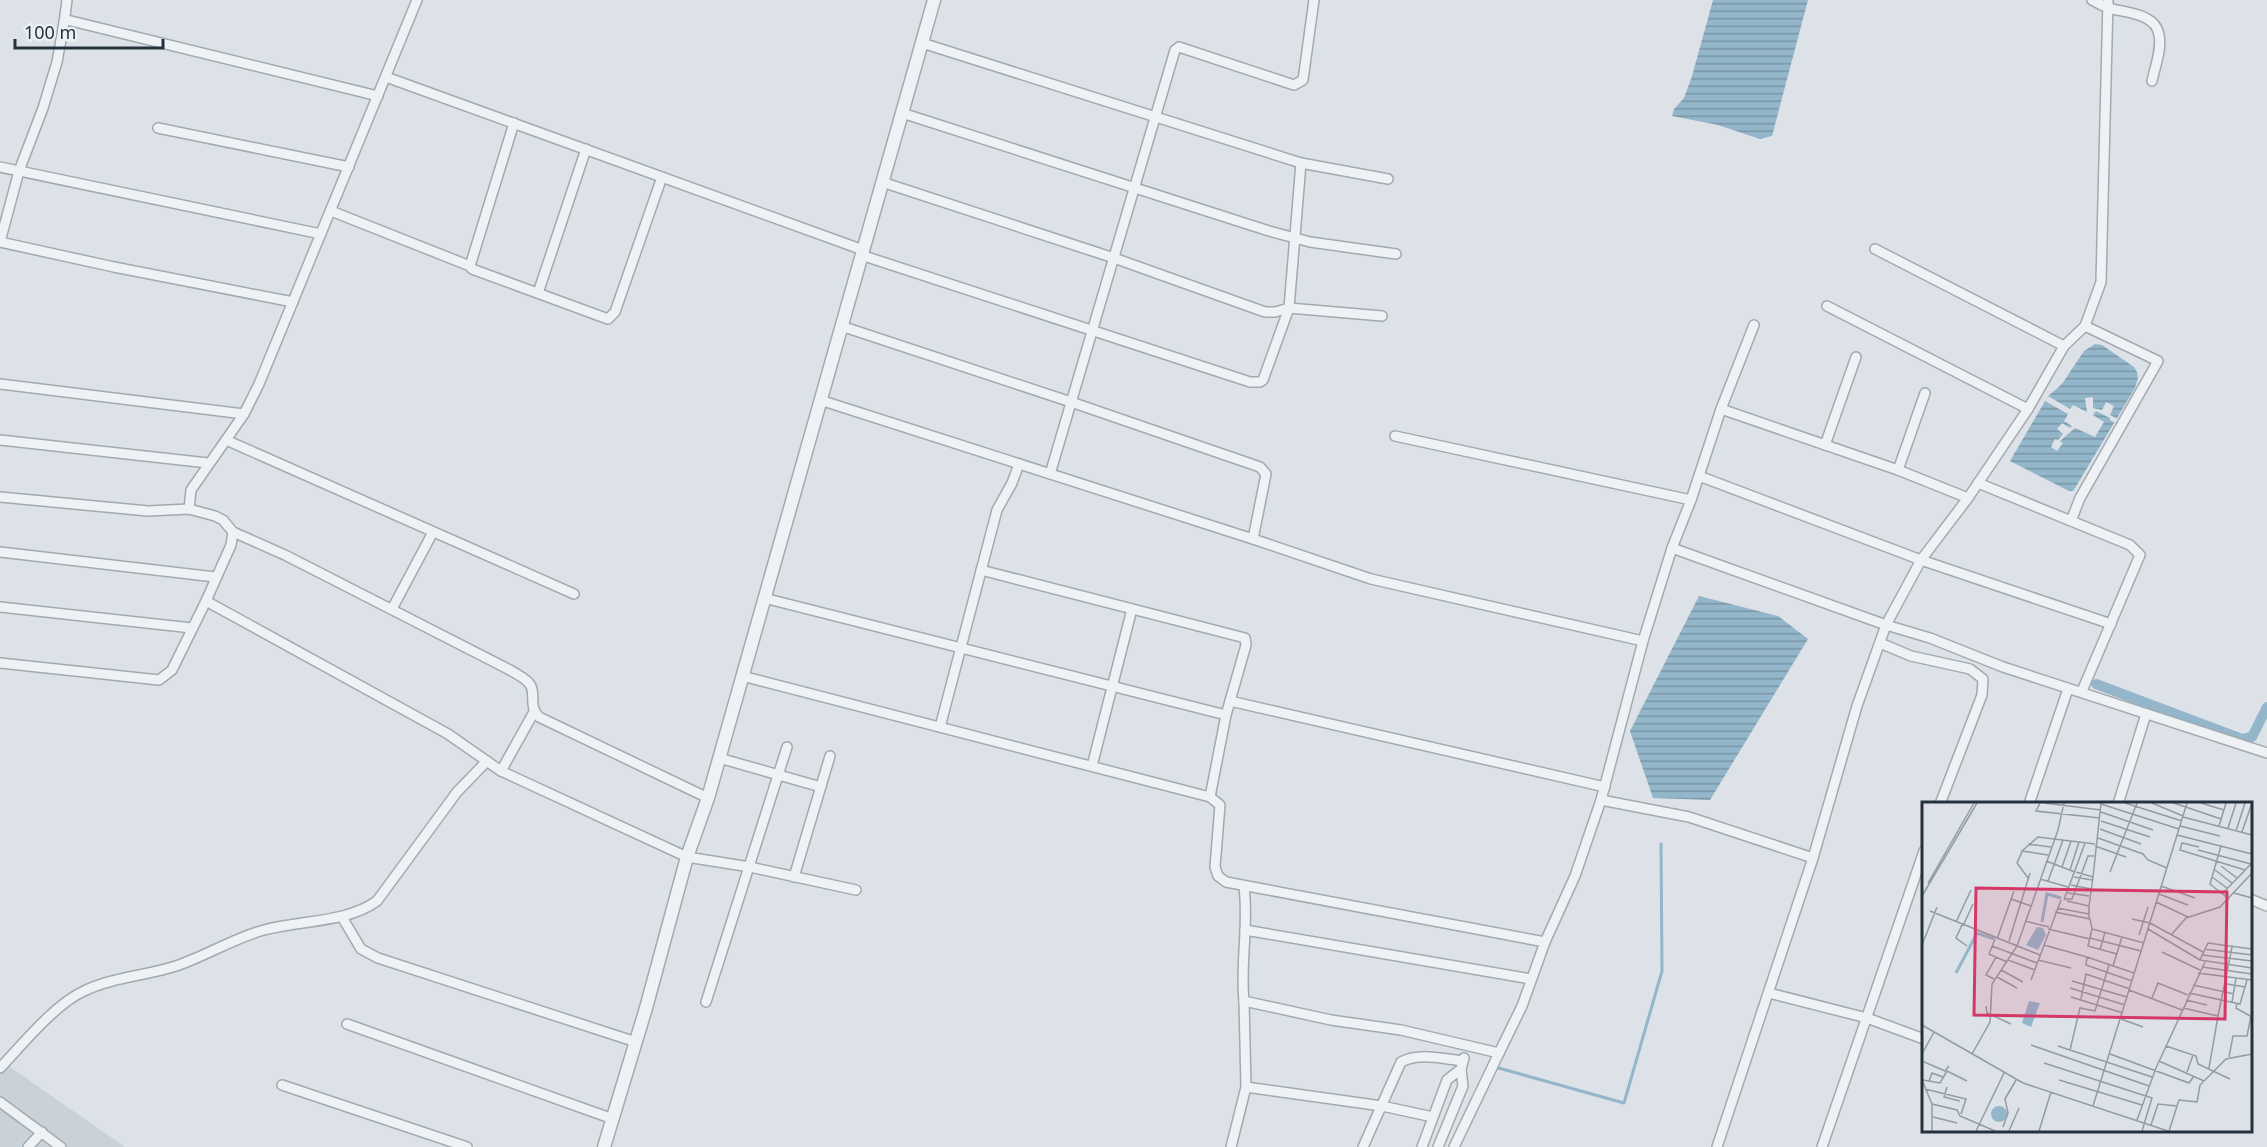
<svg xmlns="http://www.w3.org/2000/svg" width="2267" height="1147" font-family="'Noto Sans',sans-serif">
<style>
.built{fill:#cad2d9}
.water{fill:url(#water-rules)}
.pier{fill:#dce2e7}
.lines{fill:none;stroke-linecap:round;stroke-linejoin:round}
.stream{stroke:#94b6ca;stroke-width:3}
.canal{stroke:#94b6ca;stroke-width:10}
.minor-casing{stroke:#a1aab1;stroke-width:12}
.tertiary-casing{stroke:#a1aab1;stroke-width:15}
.minor{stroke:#eff2f5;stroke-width:9}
.tertiary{stroke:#eff2f5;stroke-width:12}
.inset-river{fill:none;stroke:#94b6ca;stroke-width:3}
.inset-road{fill:none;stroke:#939ca3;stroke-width:1.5}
.view{fill:#d53867;fill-opacity:0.15;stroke:#d53867;stroke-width:3}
.inset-edge{fill:none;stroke:#25323e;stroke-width:3}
</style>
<defs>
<pattern id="water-rules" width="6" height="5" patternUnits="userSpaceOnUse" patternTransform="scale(1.5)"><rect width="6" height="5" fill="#94b6ca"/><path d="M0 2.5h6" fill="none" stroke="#7995a5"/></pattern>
</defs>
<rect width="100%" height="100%" fill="#dce2e7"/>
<path class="built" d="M0 1060 125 1147H0Z"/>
<g class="water">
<path d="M1713 0H1808L1772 136 1760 139 1718 125 1672 116 1674 109 1684 98 1692 76Z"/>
<path d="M2095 344 2102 345 2134 367 2137 372 2138 378 2135 388 2075 488 2073 491H2069L2010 461 2048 396 2062 384 2084 351Z"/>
<path d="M1699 596 1778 616 1808 639 1710 800 1653 798 1630 731Z"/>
</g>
<path class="pier" d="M2048 396 2070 409 2073 405 2087 412 2085 398 2093 397V408L2102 410 2106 402 2114 406 2110 415 2118 419 2115 423 2110 420V418L2096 411 2093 415 2104 422 2095 437 2075 428 2060 441 2063 443 2057 451 2051 447 2055 439 2058 440 2063 434 2057 429 2062 423 2070 428 2072 426 2064 421 2068 414 2045 401Z"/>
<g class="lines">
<path class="stream" d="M1495 1067 1624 1103 1662 971 1661 844"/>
<path class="canal" d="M2096 684 2242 739 2252 737 2267 707"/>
<defs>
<g id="minor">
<path d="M2092 0C2097 3 2103 6 2109 8 2125 13 2156 13 2159 35 2162 49 2155 67 2152 81"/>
<path d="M64 23 67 0"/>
<path d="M922 43 1301 163 1388 179"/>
<path d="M386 77 863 250"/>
<path d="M902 113 1269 231 1310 242 1396 254"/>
<path d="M158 128 349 167"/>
<path d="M0 167 321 234"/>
<path d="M882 182 1114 258 1265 312H1275L1289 308 1382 316"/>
<path d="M331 211 470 266 472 269 608 319 615 312 662 177"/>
<path d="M0 242 19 171 43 108 57 62 64 23 67 20 378 96"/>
<path d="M0 242 114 267 293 302"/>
<path d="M1875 249 2064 346"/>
<path d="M861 255 1250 382H1260L1263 380 1289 308 1301 163"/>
<path d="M470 266 514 123"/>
<path d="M538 293 586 149"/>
<path d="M1827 306 2028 409"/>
<path d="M0 384 244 414"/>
<path d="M820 400 1253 539 1266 474 1260 467 1071 402 841 326"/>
<path d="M1721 409 1898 470 1968 498"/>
<path d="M1395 436 1691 500"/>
<path d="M0 440 208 463"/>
<path d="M226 440 574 594"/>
<path d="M1825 445 1856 357"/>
<path d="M1898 470 1925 393"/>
<path d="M1050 474 1175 50 1179 47 1294 85 1303 80 1314 0"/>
<path d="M1699 476 1921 560 2111 624"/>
<path d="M1978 483 2130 545 2140 555 2082 691"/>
<path d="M0 497 148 511 189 509 215 516 223 520 233 532 231 545 206 601 172 670 159 680 0 663"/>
<path d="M189 509 191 490 244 414 259 384 417 0"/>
<path d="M2071 521 2080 498 2158 361 2085 326"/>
<path d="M233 532 285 555 508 669C515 673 523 677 528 682 538 692 527 705 539 717L708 798"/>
<path d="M1253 539 1371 579 1643 641"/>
<path d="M1672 548 1886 625 1930 638 2003 667 2267 753"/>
<path d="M0 552 215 577"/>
<path d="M981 570 1245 638 1246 645 1226 715 1210 797"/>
<path d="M764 598 1226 715"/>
<path d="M206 601 448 734 501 771 687 857 750 867 856 890"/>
<path d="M0 607 192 628"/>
<path d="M392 609 433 532"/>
<path d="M1880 643 1911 656 1970 669 1983 679 1982 695 1940 804"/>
<path d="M742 676 1210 797 1220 805 1215 867 1218 876 1226 882 1545 942"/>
<path d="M1230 701 1605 787"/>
<path d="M940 727 997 510 1012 483 1019 464"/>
<path d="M719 758 821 787"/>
<path d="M1092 766 1132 609"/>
<path d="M501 771 534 712"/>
<path d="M1601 800 1689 817 1813 858"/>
<path d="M2029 804 2068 689"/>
<path d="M2118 804 2146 714"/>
<path d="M794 877 830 756"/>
<path d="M1244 887C1249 926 1240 963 1244 1001L1331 1020 1401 1030 1499 1053 1454 1147"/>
<path d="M2250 899 2267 906"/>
<path d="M342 917 361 949 378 958 636 1042"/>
<path d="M1245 930 1531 979"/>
<path d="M1769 993 1867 1018 1924 1039"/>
<path d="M706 1002 787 747"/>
<path d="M347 1024 613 1119"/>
<path d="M1499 1053 1522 1006 1545 942 1575 876 1601 800 1643 641 1672 548 1691 500 1721 409 1754 325"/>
<path d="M0 1068C22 1045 55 1004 84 991 113 977 145 976 176 966 206 956 234 938 264 930 302 920 346 923 377 901L457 792 487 761"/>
<path d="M282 1085 467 1147"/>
<path d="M1246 1087 1382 1106 1433 1117"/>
<path d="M0 1102 61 1147"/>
<path d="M28 1147 42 1132"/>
<path d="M1231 1147 1246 1087 1244 1001"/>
<path d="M1363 1147 1401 1062C1419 1052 1443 1059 1463 1061"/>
<path d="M1422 1147 1447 1080 1461 1069"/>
<path d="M1438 1147 1463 1086 1461 1069 1464 1058"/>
<path d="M1717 1147 1813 858 1857 706 1886 625 1921 560 1968 498 2028 409 2064 346 2085 326 2101 282 2108 0"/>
<path d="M1822 1147 1924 851"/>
</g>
<path id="tertiary" d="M604 1147 646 1008 687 857 708 798 934 0"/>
</defs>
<use href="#minor" class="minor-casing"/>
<use href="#tertiary" class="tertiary-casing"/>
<use href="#minor" class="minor"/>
<use href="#tertiary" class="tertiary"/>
</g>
<g transform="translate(1922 802)">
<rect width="330" height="330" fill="#dce2e7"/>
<path d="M115 125 121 126 124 133 116 148 104 143ZM107 199 118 201 109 225 100 221ZM69 312a8 8 0 1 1 16 0a8 8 0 1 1-16 0Z" fill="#94b6ca"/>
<path class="inset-river" d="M120 120 125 92 139 96M34 171 55 131 72 137"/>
<path class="inset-road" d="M118 1 114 9 178 16M122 1 179 8M203 1 260 19M230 1 261 14M252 1 299 17M279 1 302 8M179 2 257 27M179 10 231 28M261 15 330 33M179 19 228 35M258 24 298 34M297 24 304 1M306 26 314 1M178 27 219 42M314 29 323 1M320 30 330 1M255 33 330 52M176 36 221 52 226 58 245 66M106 42 129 45M173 44 204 55M299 44 288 82 307 97M277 45 260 41 258 48 323 68M276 48 329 62M100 50 95 61 106 76M195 52 215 1M126 53 100 49 116 35 173 42M124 59 153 70M299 64 315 76M140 65 149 39M148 68 157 40M293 68 310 81M154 70 171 75 179 1M188 70 195 52M152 75 170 78M290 75 305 86M118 77 146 85M126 79 141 38M6 81 52 1M149 83 169 87M239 84 273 96M146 91 167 94M312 91 330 96M237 92 266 103M300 92 329 62M0 94 55 1M89 97 109 104M143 97H150L166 54H172M142 98 163 41M145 99 167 104V116M234 100 266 115M167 104 171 75M135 106 167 112M8 109 118 153M133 110 168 117 170 127 222 141M210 117 228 121 281 150M103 119 127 125M34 120 49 88M40 123 34 136 45 144M41 124 51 102M126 127 168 137M170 127 166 144 195 152M226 127 278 158M250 132 264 116 298 105 330 71M217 133 226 105M168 136 219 149M73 137 67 152 85 160M75 137 92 89M87 139 108 71M0 143 15 105M122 143 165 155M70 144 115 161M282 147 330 153M330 147 286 141 278 158 330 166M178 148 183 130M240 150 278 168M280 153 330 159M86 158 113 168M116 158 149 166M191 164 200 135M280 165 330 172M79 168 101 180M276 171 330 178M75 175 95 186M72 177 64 173 74 155M109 178 139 98M150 179 205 195M210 179 164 163 165 155 212 171M305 182 323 185M271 183 312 192M148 186 203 203M207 188 260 208M267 191 318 202 325 178M149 195 201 211M230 196 236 181 266 193M159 197 164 172 208 187M264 198 285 203M310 200 314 176M315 201 314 206 330 215M64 204 65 211 89 222M261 206 296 214 310 145M199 217 221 225M0 223 101 281 246 329M109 243 227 284M136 244 230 275M244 244 274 254 276 262 308 277M148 248 158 206 173 209 187 163M0 252 12 230M50 252 68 220 70 182 95 144 136 28 142 1M188 252 267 281 272 274M307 255 311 234H325L329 214M0 259 23 269 27 264M237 259 282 279M122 261 230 296 220 329M287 266 296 214M25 269 45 279M265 270 271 253M0 278 10 302V329M1 278 18 281 25 269M137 278 220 303M7 279 10 271 21 275M25 285 22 295 38 299M3 287 44 297 39 312M10 302 35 308 38 314 73 329M171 304 265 1M11 315 35 321M215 318 234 266 283 160M229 323 236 302 255 304M81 325 86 311 83 297 94 278M54 329 82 271M87 329 97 306M117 329 129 290M247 329 257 298 275 300 278 283 304 257 330 252"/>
<path class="view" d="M54 86 305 90 303 217 52 213Z"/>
<rect width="330" height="330" class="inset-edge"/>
</g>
<path d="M15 39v9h148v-9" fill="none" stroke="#25323e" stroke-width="3"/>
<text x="24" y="39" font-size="18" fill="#25323e" stroke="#ebf1f5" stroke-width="4.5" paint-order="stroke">100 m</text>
</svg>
